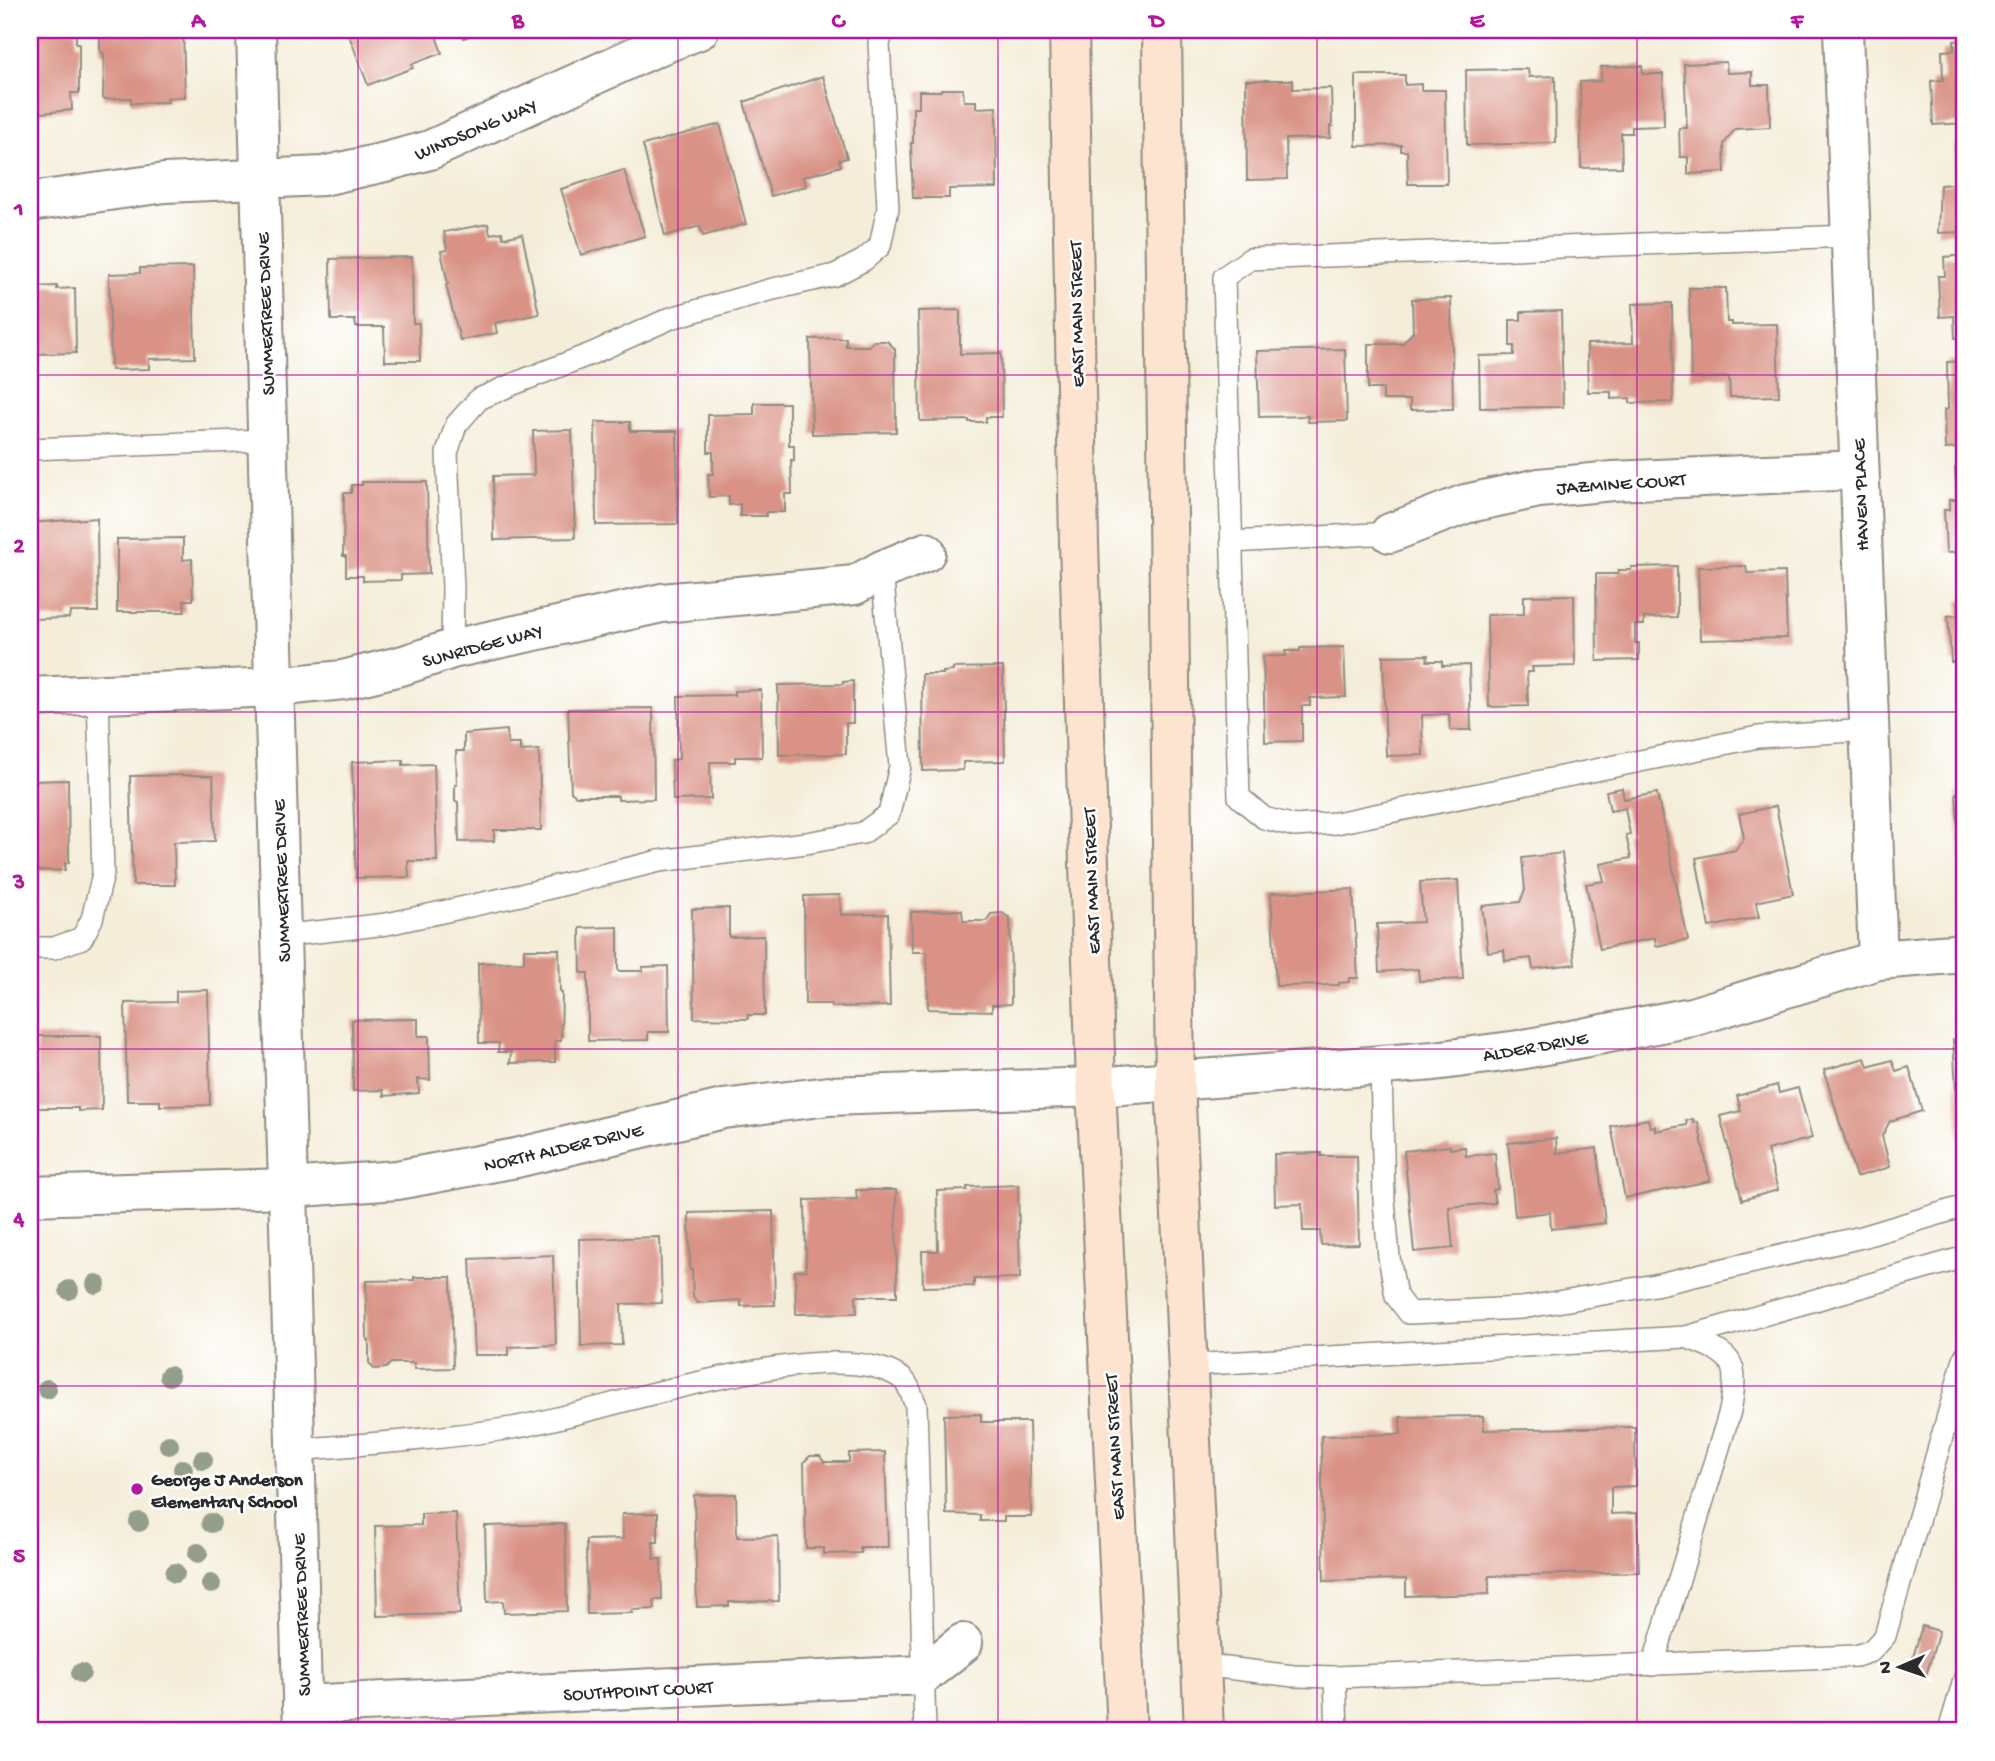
<svg xmlns="http://www.w3.org/2000/svg" width="1995" height="1761" font-family="'Gochi Hand',sans-serif">
<style>
.building{fill:#d99285}
.lines{fill:none;stroke-linecap:round;stroke-linejoin:round}
.service-casing{stroke:#908c82;stroke-width:24}
.minor-casing{stroke:#908c82;stroke-width:42}
.secondary-casing{stroke:#908c82;stroke-width:42}
.service{stroke:#fff;stroke-width:21}
.minor{stroke:#fff;stroke-width:38}
.secondary{stroke:#fde4d1;stroke-width:38}
.tree{fill:#939e8b}
.grid{fill:none;stroke:#b5179e;stroke-width:2;stroke-opacity:0.55}
.poi-dot{fill:#b5179e;stroke:#fff;stroke-width:2.5}
.labels{text-anchor:middle;stroke-width:5;stroke-linejoin:round;paint-order:stroke}
.street-label{font-size:19px;fill:#2b2b2b;stroke:#fff}
.poi-label{font-size:19px;font-weight:bold;fill:#2b2b2b;stroke:#fff;text-anchor:start}
.neatline{fill:none;stroke:#b5179e;stroke-width:2.5}
.grid-label{font-size:23px;text-anchor:middle;font-weight:bold;fill:#b5179e}
</style>
<rect width="100%" height="100%" fill="#fff"/>
<filter id="ink" filterUnits="userSpaceOnUse"><feTurbulence type="fractalNoise" baseFrequency=".0143" numOctaves="2"/><feDisplacementMap in="SourceGraphic" scale="14" xChannelSelector="R" yChannelSelector="G"/><feConvolveMatrix kernelMatrix="1 2 1 2 8 2 1 2 1" color-interpolation-filters="sRGB"/></filter>
<filter id="wash" filterUnits="userSpaceOnUse"><feTurbulence type="fractalNoise" baseFrequency=".00686" numOctaves="4" result="noise"/><feDisplacementMap in="SourceGraphic" scale="28" xChannelSelector="R" yChannelSelector="G"/><feGaussianBlur stdDeviation="1.57" result="paint"/><feColorMatrix in="noise" values="0 0 0 0 0 0 0 0 0 0 0 0 0 0 0 0 0 1.4 0 .05"/><feComposite in="paint" operator="in"/></filter>
<g filter="url(#wash)">
<rect width="100%" height="100%" fill="#f4edd9"/>
<g id="blocks">
<g class="building">
<path d="M30 30H76V44H79V93H71L72 110 30 114Z"/>
<path d="M100 30H183L185 97 167 98 168 102 131 103V98L103 99 104 53 100 52Z"/>
<path d="M347 30H434L442 53 412 64 413 68 368 85Z"/>
<path d="M461 30H486L464 38Z"/>
<path d="M1965 40V123L1933 125 1931 81 1943 80 1942 51 1954 50V41Z"/>
<path d="M1726 62 1727 73 1752 72V85H1769L1770 127 1735 129 1724 144 1725 172 1688 174V157H1680L1679 128H1687L1684 64Z"/>
<path d="M1642 66 1643 74H1663L1664 126 1632 127V133H1621L1622 167 1581 168 1580 82 1601 81V67Z"/>
<path d="M1528 69 1529 77 1555 76 1556 143 1467 145 1466 70Z"/>
<path d="M1356 75H1405V85L1421 84V90H1445L1447 184H1408L1407 151H1401V145L1356 146Z"/>
<path d="M823 76 847 158 839 160 841 166 803 177 806 186 771 196 744 102Z"/>
<path d="M1246 80H1293V89L1331 88 1332 126H1330V138L1286 139 1287 179 1247 180Z"/>
<path d="M941 89H963L964 101H976V108L996 107 997 188 949 189V198H913L911 143H913V108H919V91H941Z"/>
<path d="M720 124 746 224 703 236 700 226 665 236 643 145Z"/>
<path d="M1965 144V232L1938 233 1940 185 1956 184 1955 145Z"/>
<path d="M624 170 645 236 581 255 561 189Z"/>
<path d="M488 224 490 234 502 232 503 238 522 234 539 314 495 323 497 333 460 340 446 285 448 284 441 251 447 250 444 232Z"/>
<path d="M1965 255V337L1955 338 1954 316 1940 317 1938 276H1945L1944 257Z"/>
<path d="M412 257 413 323H419L420 361H385L384 327H356L355 320H331L330 259Z"/>
<path d="M193 267 195 358 149 359V369L111 370 109 274 140 273V268Z"/>
<path d="M57 286V289L75 288 76 353 35 354 36 396H30V287Z"/>
<path d="M1689 288H1726L1727 322H1732V325L1777 324 1779 396 1730 397 1729 377 1691 379Z"/>
<path d="M1451 298 1453 409 1410 410V400H1383V389H1368V344H1402L1413 332 1412 299Z"/>
<path d="M1672 303 1673 402 1630 403V398L1611 399V392H1588L1587 344 1633 343 1632 304Z"/>
<path d="M960 310V354L1001 353 1002 417H986V422H969V420L920 421 918 311Z"/>
<path d="M1561 311 1563 407 1480 408 1479 356 1514 355V346H1510V320H1521V312Z"/>
<path d="M846 338V346H869L874 341H887L895 349 896 432 812 434 810 339Z"/>
<path d="M1345 349 1347 421 1308 422V416L1259 417 1257 351Z"/>
<path d="M1965 361V448L1945 449 1944 410 1948 409 1947 362Z"/>
<path d="M754 403H789V445H794V461L791 460 792 494H785V512H766V516H740V504L729 505V496L709 497 708 474H713V452H708V415L754 414Z"/>
<path d="M595 422H630V431H677L678 524 596 525Z"/>
<path d="M572 430 575 538 494 540 493 476 534 475 533 431Z"/>
<path d="M1965 467V552L1946 553 1944 510H1949V500H1957L1955 468Z"/>
<path d="M362 482H427L429 574 401 575V580L363 581V576H346V556H343L344 493H351L352 485H362Z"/>
<path d="M97 518 98 612H70L69 618 32 619V614H30V523Z"/>
<path d="M183 538V560L192 559 193 600H184L185 612H117V539Z"/>
<path d="M1677 566V617L1644 618V625H1635V643H1639V660L1597 661 1596 574H1618V570H1631V567Z"/>
<path d="M1746 566 1747 573 1785 572 1787 638 1700 640 1698 567Z"/>
<path d="M1574 595 1575 666 1532 667 1533 672H1527L1528 706 1489 707 1487 615 1524 614V596Z"/>
<path d="M1965 599V662H1951L1948 616 1959 615V600Z"/>
<path d="M1344 647 1346 697 1310 698V706H1302V741L1265 742 1263 656H1286L1285 651H1300V648Z"/>
<path d="M1428 655 1427 661H1442V666L1469 665 1471 730H1450L1449 714 1422 715 1423 755 1386 756 1383 656Z"/>
<path d="M1003 667 1005 761 963 762V770L923 771 922 674H943V672L953 671V668Z"/>
<path d="M853 681V723H846V754L779 755 778 685 843 684V682Z"/>
<path d="M1965 685V769H1961L1959 686Z"/>
<path d="M761 690 762 757H735V762H710L711 799 673 800 672 760 679 759 678 696 734 695V691Z"/>
<path d="M653 708 654 799 618 800V796H576L571 792 568 709Z"/>
<path d="M507 730 508 744H520V751L539 750 541 830H494V841L459 842 458 802 455 801V785H457L456 751H464V734Z"/>
<path d="M403 760V765L434 764 437 861H408L409 877 356 878 352 762Z"/>
<path d="M195 775 213 776 215 841 174 842 175 885H133L130 776Z"/>
<path d="M68 780 69 863H65V870L30 871V781Z"/>
<path d="M1622 788 1624 799 1657 793 1688 940 1656 946 1655 938 1600 949 1586 884 1604 881 1600 864 1631 858 1626 835 1630 834 1625 808 1610 811 1606 791Z"/>
<path d="M1956 793H1965V876H1961Z"/>
<path d="M1776 806 1793 894 1756 902 1759 917 1709 927 1696 858 1735 850 1744 838 1739 814Z"/>
<path d="M1562 853 1575 964 1533 969 1531 958 1505 961 1504 950 1488 952 1482 906 1520 902 1525 890 1522 858Z"/>
<path d="M1458 880 1463 979 1419 981 1418 969 1379 972 1377 924 1423 922 1420 882Z"/>
<path d="M1353 889 1358 978H1349V982L1339 983V985L1276 986 1271 893Z"/>
<path d="M840 895 841 915 888 914 890 1006 831 1007V1004H805L804 896Z"/>
<path d="M729 908V937L764 936 765 1015H748V1019L694 1018 692 909Z"/>
<path d="M962 910 963 921H986L991 914 1002 913 1010 918 1011 1004 992 1005V1011L928 1009 927 952H912L911 912Z"/>
<path d="M618 927V971H643V967L668 966 669 1032H648V1040L588 1041V973H581L580 928Z"/>
<path d="M524 949H559L560 992 562 993 561 1041H555V1062L510 1063 511 1052H498L499 1043H479L478 963 524 962Z"/>
<path d="M208 990 210 1105 160 1106V1101H127L125 1003 176 1002V991Z"/>
<path d="M418 1019V1036H429L430 1080 418 1079 419 1093 384 1096 383 1090 353 1091 352 1020Z"/>
<path d="M36 1036H101L102 1110 78 1111V1108H37Z"/>
<path d="M1965 1039V1138H1959L1953 1040Z"/>
<path d="M1865 1058 1868 1067 1892 1060 1896 1071 1909 1067 1922 1111 1890 1121 1882 1136 1890 1167 1856 1177 1824 1070Z"/>
<path d="M1777 1085 1779 1093 1798 1088 1812 1138 1767 1150 1778 1190 1742 1200 1720 1116 1741 1111 1737 1096Z"/>
<path d="M1648 1119 1650 1127 1655 1126V1131L1687 1125 1686 1121 1693 1119 1694 1123 1698 1122 1710 1181 1625 1198 1611 1126Z"/>
<path d="M1556 1138 1557 1153 1597 1148 1605 1223 1551 1229 1550 1212 1515 1216 1508 1143Z"/>
<path d="M1450 1146V1149L1465 1147 1466 1156 1495 1153 1498 1189 1493 1190 1495 1203 1449 1207 1453 1248 1414 1252 1404 1151Z"/>
<path d="M1321 1153V1156H1357L1359 1244 1321 1245 1320 1231H1303L1302 1204 1275 1205 1274 1154Z"/>
<path d="M1018 1185 1020 1278 974 1279V1286L923 1287 922 1251H938L937 1191 967 1190V1187Z"/>
<path d="M856 1190H896L897 1296H856L857 1313 796 1314 795 1271 806 1270 805 1200 857 1199Z"/>
<path d="M773 1211 775 1305 741 1306V1300L697 1303 693 1297 692 1270H690L689 1213Z"/>
<path d="M660 1237 662 1303 621 1304 622 1345 581 1346 579 1239Z"/>
<path d="M553 1255 556 1345 509 1347V1355H474L470 1259Z"/>
<path d="M414 1277H451L453 1368 414 1369V1363H391L386 1368 374 1369 369 1363V1340H367L366 1281 414 1280Z"/>
<path d="M981 1414V1422H1029L1031 1517H1004V1521H980V1515L946 1514 944 1415Z"/>
<path d="M1483 1416 1484 1430 1635 1427 1636 1486 1611 1487V1514L1637 1513 1639 1572 1489 1576V1594L1406 1596V1579L1324 1581 1321 1436 1401 1434 1400 1417Z"/>
<path d="M885 1452 888 1547H860L861 1553 824 1554V1548H806L804 1462 810 1456H820L824 1462H849V1453Z"/>
<path d="M736 1494 737 1537 778 1536 779 1601 729 1602V1606L697 1607 694 1495Z"/>
<path d="M456 1513 460 1614 377 1616 375 1526 421 1525V1514Z"/>
<path d="M658 1513V1542H653L654 1559H661L662 1600H654L655 1609 632 1610V1613L587 1614 586 1540 623 1539 622 1514Z"/>
<path d="M565 1524 567 1611 504 1613 503 1601 487 1602 485 1526Z"/>
<path d="M1922 1626 1939 1631 1926 1676 1909 1671Z"/>
</g>
</g>
</g>
<g filter="url(#ink)">
<use href="#blocks" fill-opacity="0" stroke="#908c82" stroke-width="2"/>
<g class="lines">
<defs>
<g id="service">
<path d="M1851 236 1250 259 1224 277 1239 797 1264 818 1295 826 1336 823 1758 737 1869 730"/>
<path d="M30 449 267 440"/>
<path d="M1232 542 1390 533"/>
<path d="M452 649 453 588 447 453 456 425 479 399 511 385 593 353 671 318 769 290 835 275 864 260 880 246 888 208 879 43 884 30"/>
<path d="M281 936 387 924 525 894 659 861 806 843 863 833 889 814 900 766 882 570"/>
<path d="M30 948H54L82 938 92 919 103 874 98 694"/>
<path d="M1381 1065 1384 1201 1389 1257 1396 1296 1409 1313 1522 1308 1655 1285 1862 1237 1965 1206"/>
<path d="M1188 1365 1686 1337 1965 1257"/>
<path d="M295 1450C368 1444 441 1439 512 1428 598 1414 832 1329 901 1378 909 1383 912 1397 916 1405L925 1731"/>
<path d="M1201 1665 1294 1676 1335 1677 1856 1656 1871 1651 1885 1636 1965 1356"/>
<path d="M1653 1665 1730 1411C1740 1359 1733 1355 1686 1337"/>
<path d="M1335 1677 1337 1731"/>
<path d="M1949 1731 1965 1677"/>
</g>
<g id="minor">
<path d="M256 30 303 1731"/>
<path d="M1843 30 1878 960"/>
<path d="M30 202 165 183 323 176 385 162 430 150 658 46 699 30"/>
<path d="M1390 533 1465 504 1539 488 1613 481 1858 470"/>
<path d="M30 697 274 687 343 680 404 665 452 649 662 603 855 585 882 570 926 552"/>
<path d="M30 1196 288 1188 397 1180 516 1158 723 1109 829 1096 1096 1087 1434 1061 1519 1050 1692 1017 1878 960 1965 953"/>
<path d="M302 1705 923 1675 963 1643"/>
</g>
<g id="secondary">
<path d="M1069 30 1079 543 1096 1087 1127 1731"/>
<path d="M1162 30 1175 1081 1204 1731"/>
</g>
</defs>
<use href="#service" class="service-casing"/>
<use href="#minor" class="minor-casing"/>
<use href="#secondary" class="secondary-casing"/>
<use href="#service" class="service"/>
<use href="#minor" class="minor"/>
<use href="#secondary" class="secondary"/>
</g>
<g class="tree">
<circle cx="96" cy="1284" r="10"/>
<circle cx="69" cy="1290" r="10"/>
<circle cx="169" cy="1376" r="10"/>
<circle cx="47" cy="1389" r="10"/>
<circle cx="169" cy="1445" r="10"/>
<circle cx="203" cy="1460" r="10"/>
<circle cx="183" cy="1469" r="10"/>
<circle cx="139" cy="1522" r="10"/>
<circle cx="211" cy="1523" r="10"/>
<circle cx="198" cy="1553" r="10"/>
<circle cx="175" cy="1573" r="10"/>
<circle cx="211" cy="1584" r="10"/>
<circle cx="81" cy="1673" r="10"/>
</g>
</g>
<path class="grid" d="M358 30V1731M678 30V1731M998 30V1731M1317 30V1731M1637 30V1731M30 375H1965M30 712H1965M30 1049H1965M30 1386H1965"/>
<circle class="poi-dot" cx="137" cy="1489" r="7"/>
<g class="labels">
<g class="street-label">
<text transform="translate(475 128) rotate(-23)" y="7">WINDSONG WAY</text>
<text transform="translate(264 314) rotate(-92)" y="7">SUMMERTREE DRIVE</text>
<text transform="translate(1075 314) rotate(-91)" y="7">EAST MAIN STREET</text>
<text transform="translate(1621 482) rotate(-4)" y="7">JAZMINE COURT</text>
<text transform="translate(1859 495) rotate(-92)" y="7">HAVEN PLACE</text>
<text transform="translate(482 644) rotate(-15)" y="7">SUNRIDGE WAY</text>
<text transform="translate(280 881) rotate(-92)" y="7">SUMMERTREE DRIVE</text>
<text transform="translate(1090 881) rotate(-92)" y="7">EAST MAIN STREET</text>
<text transform="translate(1535 1045) rotate(-10)" y="7">ALDER DRIVE</text>
<text transform="translate(563 1146) rotate(-13)" y="7">NORTH ALDER DRIVE</text>
<text transform="translate(1113 1447) rotate(-93)" y="7">EAST MAIN STREET</text>
<text transform="translate(300 1615) rotate(-92)" y="7">SUMMERTREE DRIVE</text>
<text transform="translate(638 1689) rotate(-3)" y="7">SOUTHPOINT COURT</text>
</g>
<g class="poi-label">
<text x="151" y="1485">George J Anderson<tspan x="151" dy="22">Elementary School</tspan></text>
</g>
</g>
<rect width="1995" height="1761" fill="none" stroke="#fff" stroke-width="77"/>
<g transform="translate(1900 1667) rotate(268)" stroke="#ffffff" stroke-width="5" paint-order="stroke">
<path d="M0-5L12 26L0 18L-12 26Z" fill="#2b2b2b"/>
<text y="-10" font-size="19" font-weight="bold" text-anchor="middle" fill="#2b2b2b">N</text>
</g>
<rect x="38" y="38" width="1918" height="1684" class="neatline"/>
<g class="grid-label">
<text x="198" y="27">A</text>
<text x="518" y="27">B</text>
<text x="838" y="27">C</text>
<text x="1157" y="27">D</text>
<text x="1477" y="27">E</text>
<text x="1797" y="27">F</text>
<text x="19" y="215">1</text>
<text x="19" y="552">2</text>
<text x="19" y="888">3</text>
<text x="19" y="1225">4</text>
<text x="19" y="1562">5</text>
</g>
</svg>
